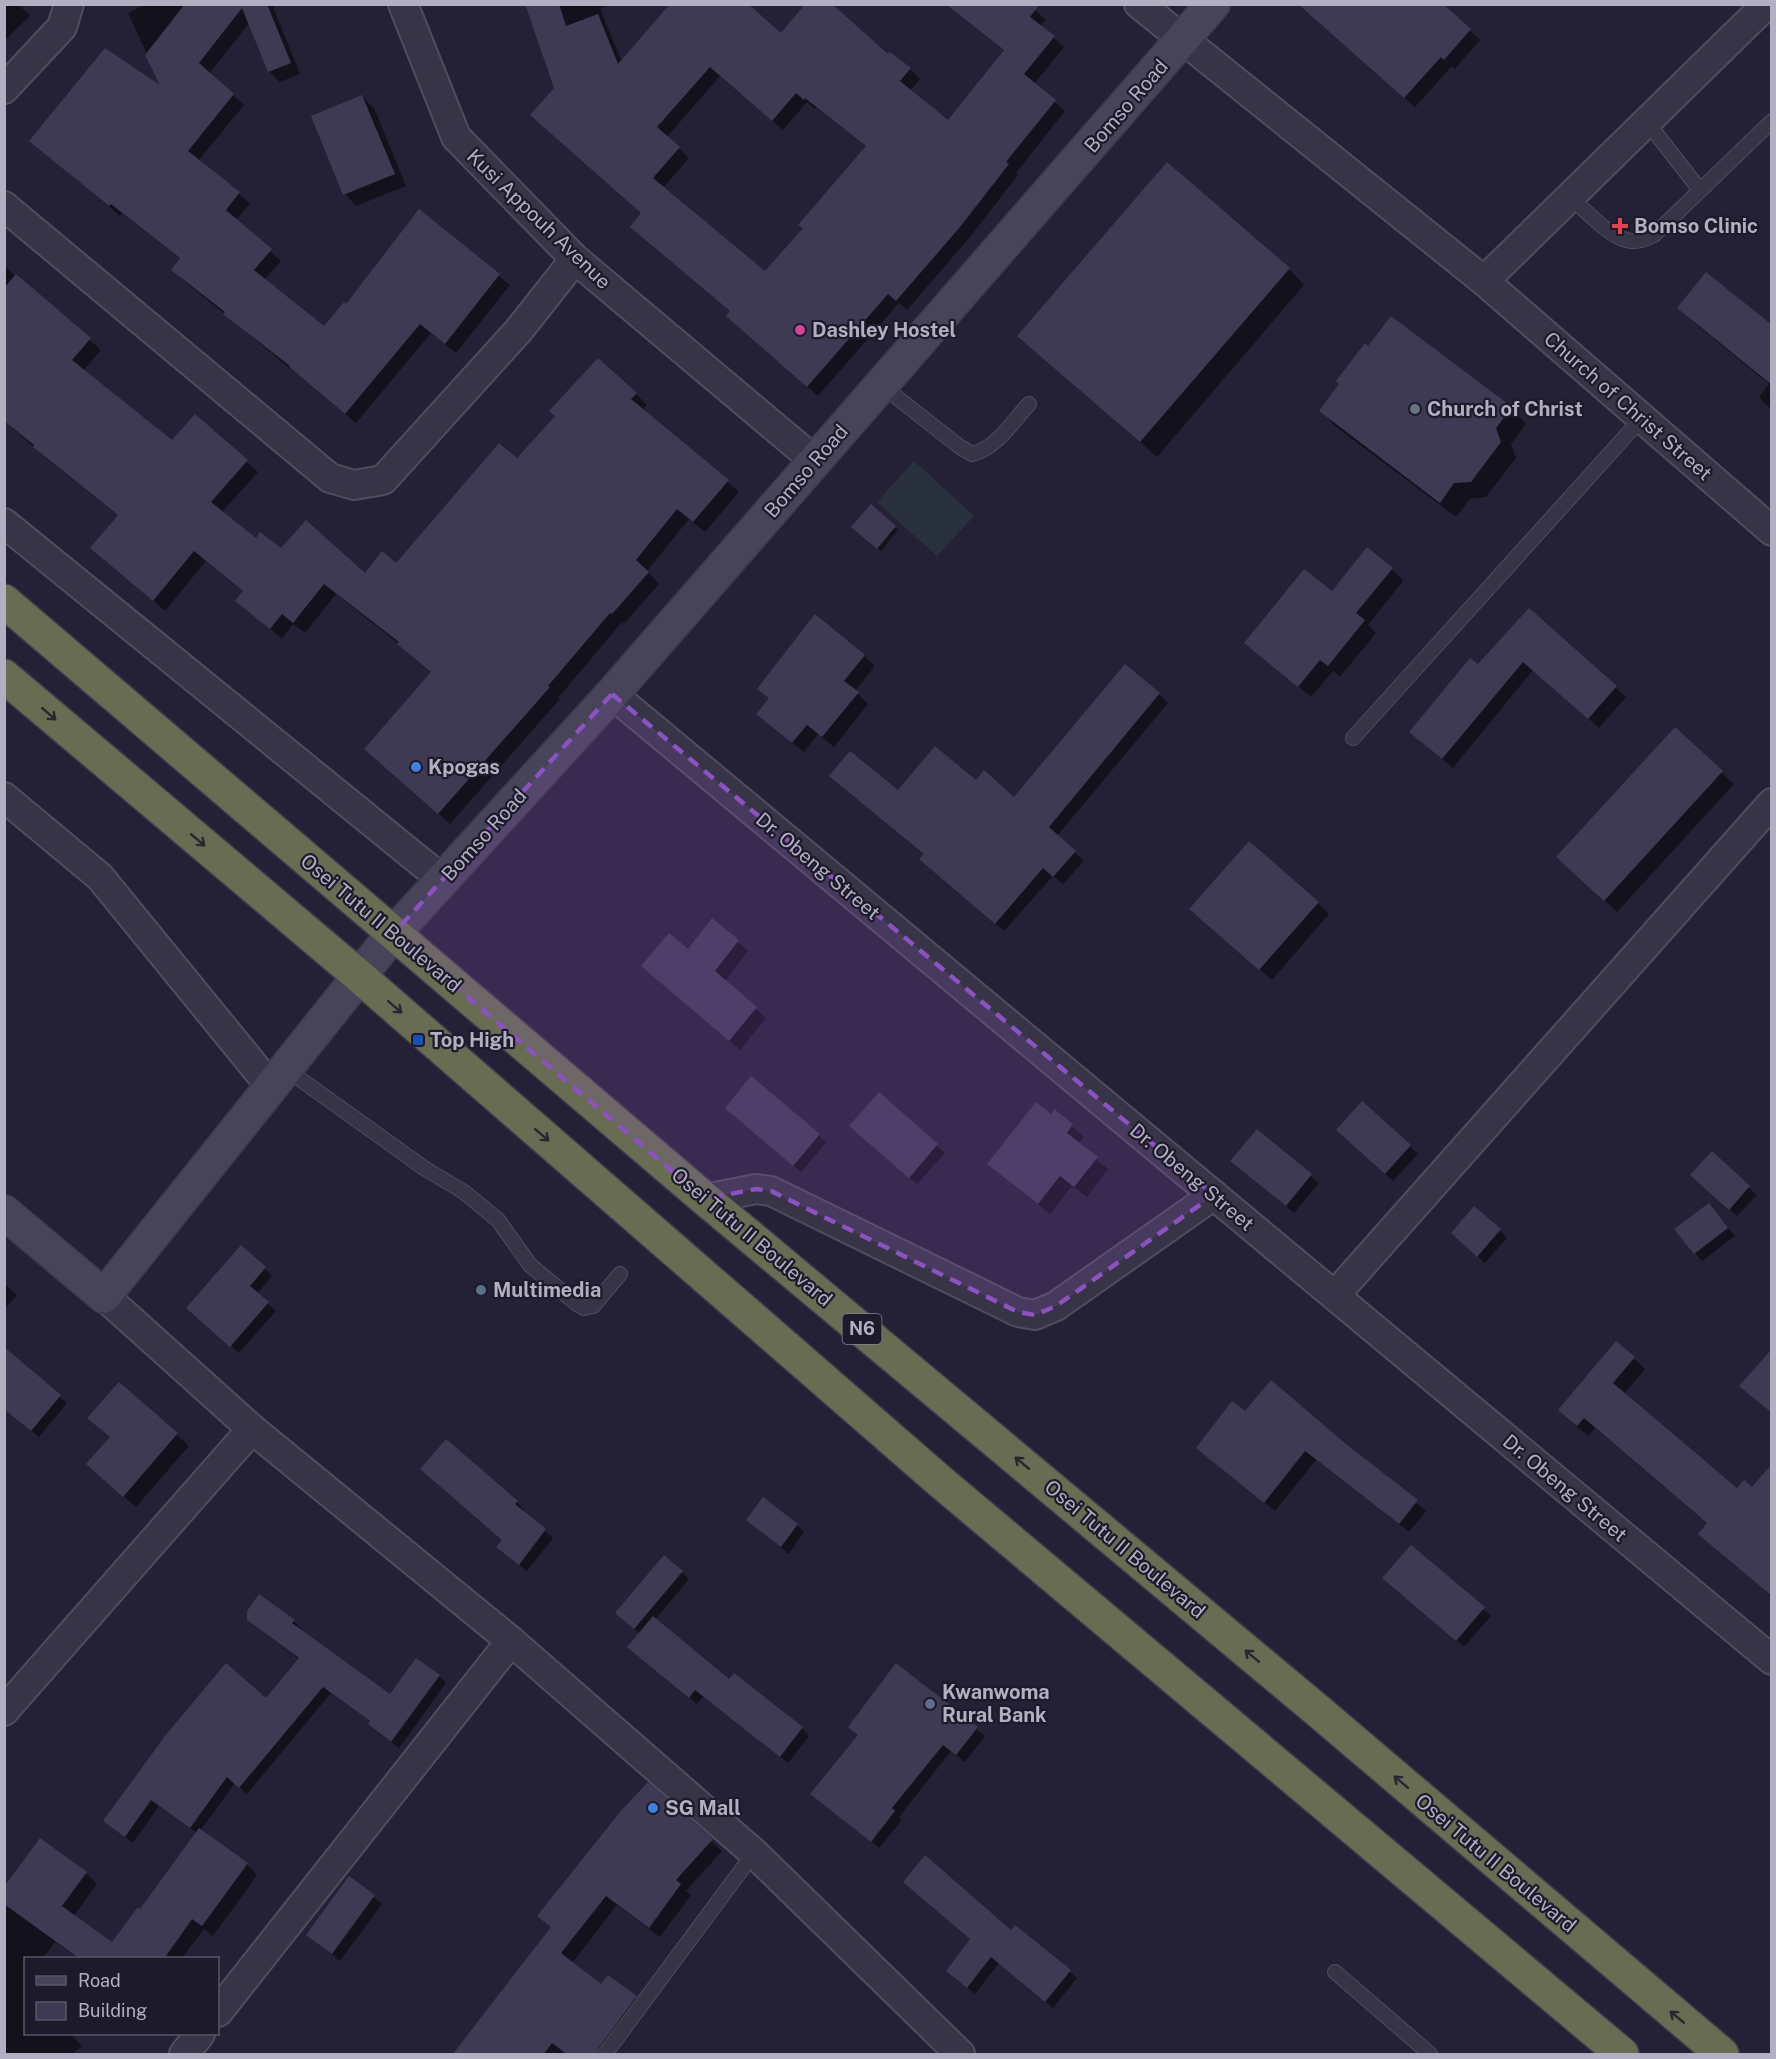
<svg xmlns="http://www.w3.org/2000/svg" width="1776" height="2059" font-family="'Public Sans',sans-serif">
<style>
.green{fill:#29313e}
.shadow{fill:#0007;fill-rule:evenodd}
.building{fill:#3e3a54;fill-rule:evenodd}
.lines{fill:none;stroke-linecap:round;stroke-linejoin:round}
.lane-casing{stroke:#504c5e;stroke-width:16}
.street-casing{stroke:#504c5e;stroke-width:32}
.secondary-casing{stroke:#3e3b4d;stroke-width:36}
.highway-casing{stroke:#403c4e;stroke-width:36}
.lane{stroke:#383447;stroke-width:14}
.street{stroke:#383447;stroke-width:28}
.secondary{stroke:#474359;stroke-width:33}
.highway{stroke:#676c52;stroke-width:33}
.oneway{stroke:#282631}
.marked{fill:#8c53c0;fill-opacity:0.2;stroke:#8c53c0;stroke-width:4.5;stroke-dasharray:12 8;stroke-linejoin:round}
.health-dot{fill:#e0444e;stroke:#1d1a2b;stroke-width:2}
.hotel-dot{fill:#d1479c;stroke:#1d1a2b;stroke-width:2}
.worship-dot{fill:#6b7280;stroke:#1d1a2b;stroke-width:2}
.shop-dot{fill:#3f7fe0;stroke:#1d1a2b;stroke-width:2}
.transit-dot{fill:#1a4fb4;stroke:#1d1a2b;stroke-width:2}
.service-dot{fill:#5c6f8a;stroke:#1d1a2b;stroke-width:2}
.labels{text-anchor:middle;stroke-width:4.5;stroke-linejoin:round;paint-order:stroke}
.shield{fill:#1d1a2b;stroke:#868295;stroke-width:1.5}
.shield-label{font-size:18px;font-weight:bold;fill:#b3afc3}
.street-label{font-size:20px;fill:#b3afc3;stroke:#1d1a2b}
.poi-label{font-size:20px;font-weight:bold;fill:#b3afc3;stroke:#1d1a2b;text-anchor:start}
</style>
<rect width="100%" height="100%" fill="#242136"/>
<path class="green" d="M914 461 974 516 937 556 877 502Z"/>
<g class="shadow">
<path d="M4 4H18L30 16 4 41Z"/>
<path d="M146 4H272L300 74 280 82 269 71 250 22 209 74 244 105 198 161 250 203 236 221 281 261 264 280 324 328 346 306 420 211 510 285 456 353 431 333 356 423 183 280 173 270 181 259 122 213 120 216 31 141 163 89 128 13Z"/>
<path d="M526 4H611L600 9 622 62 781 35 889 56 910 69 920 79 910 91 948 122 1005 51 955 9 1028 4 1046 20 1040 26 1064 47 1034 84 1065 111 1016 173 1018 175 970 237 907 310 899 303 818 396 738 326 732 312 632 227 643 214 555 88ZM720 76 783 130 807 102 815 109 816 107 867 147 804 229 765 273 663 188 689 158 667 137Z"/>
<path d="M1441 4 1480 40 1455 69 1452 66 1415 107 1324 27Z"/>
<path d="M362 97 374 108 406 186 356 206 345 194Z"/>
<path d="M4 266 101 350 83 371 172 442 247 462 258 472 222 512 256 540 281 550 365 575 396 565 517 460 636 394 647 405 642 410 739 492 705 532 689 519 647 571 659 584 624 624 622 622 558 698 560 699 450 824 377 759 432 673 410 655 399 644 336 594 305 633 293 624 282 639 237 601 244 592 206 561 165 611 92 548 119 516 46 458 4 421Z"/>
<path d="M1289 269 1304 285 1157 457 1019 336Z"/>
<path d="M1679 308 1772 327V410L1759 397 1769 384 1693 322Z"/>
<path d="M1511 408 1526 424 1511 444 1516 458 1486 497 1470 499 1456 517 1336 427 1321 411Z"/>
<path d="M871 506 898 530 881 551 856 530Z"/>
<path d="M1392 569 1403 581 1368 625 1376 633 1340 677 1333 671 1311 697 1246 643 1332 593Z"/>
<path d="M1529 610 1626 697 1599 728 1533 670 1453 768 1421 742 1479 666Z"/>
<path d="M864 656 875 666 855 691 868 704 834 747 818 734 804 752 769 724 770 699 759 688Z"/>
<path d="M1159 694 1168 703 1057 836 1084 861 1063 884 1053 876 1004 931 930 868 925 855 831 776 898 792 976 782 1015 799Z"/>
<path d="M1675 729 1734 784 1617 912 1570 869Z"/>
<path d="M1318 903 1329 914 1272 980 1203 920Z"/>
<path d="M712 920 748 951 725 981 766 1018 740 1050 643 966 688 951Z"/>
<path d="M880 1094 945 1153 917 1184 859 1134Z"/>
<path d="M1362 1103 1418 1154 1393 1181 1345 1138Z"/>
<path d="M1054 1111 1084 1137 1078 1144 1108 1169 1087 1197 1072 1186 1050 1214 1001 1175 989 1164Z"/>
<path d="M734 1115 819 1135 826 1143 801 1172Z"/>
<path d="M1257 1131 1319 1183 1294 1213 1240 1168Z"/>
<path d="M1712 1153 1757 1195 1737 1216 1700 1182Z"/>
<path d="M1708 1205 1735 1236 1702 1261 1695 1253Z"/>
<path d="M1500 1230 1507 1238 1485 1263 1460 1241Z"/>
<path d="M241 1247 272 1276 257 1294 276 1311 239 1353 196 1315Z"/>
<path d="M4 1283 17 1295 4 1310Z"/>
<path d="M1617 1343 1645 1369 1624 1394 1737 1490 1752 1489 1772 1466V1596L1700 1534 1708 1524 1595 1428 1588 1436 1571 1421Z"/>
<path d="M4 1349 67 1403 39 1437 4 1408Z"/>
<path d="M119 1384 189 1446 136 1507 100 1476 111 1438 90 1418Z"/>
<path d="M1245 1414 1345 1445 1426 1511 1409 1532 1316 1460 1275 1511 1198 1447Z"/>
<path d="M446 1441 517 1502 524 1510 522 1512 553 1538 527 1571 506 1554 503 1540Z"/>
<path d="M748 1520 797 1525 804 1532 789 1554Z"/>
<path d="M1411 1547 1491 1616 1464 1647 1391 1585Z"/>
<path d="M682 1572 689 1579 655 1620 729 1682 802 1728 809 1736 788 1763 704 1696 697 1704 637 1654 640 1634 625 1621Z"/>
<path d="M248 1620 294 1621 301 1629 300 1630 390 1696 439 1676 446 1683 399 1748 377 1732 370 1724 371 1722 331 1693 247 1794 235 1783 200 1831 247 1864 257 1875 213 1936 204 1929 182 1958H78L55 1942 43 1958H26V2034H71L82 2046 73 2054H4V1890L40 1840 86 1873 97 1884 74 1916 113 1944 141 1911 197 1833 159 1806 133 1843 105 1821 266 1700 300 1660Z"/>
<path d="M896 1665 985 1736 965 1762 951 1751 899 1817 902 1820 879 1848 820 1801 860 1736Z"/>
<path d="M648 1784 722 1851 686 1891 691 1895 660 1937 617 1905 572 1963 601 1986 636 1997 646 2008 611 2054H567L563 2052 561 2054H454L552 1928 539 1916Z"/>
<path d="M349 1878 382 1904 340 1961 308 1935Z"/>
<path d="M1015 1927 1077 1978 1053 2008 999 1963 975 1994 955 1978Z"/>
</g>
<g class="building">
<path d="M185 4H267L291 63 268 72 242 8 199 63 234 94 188 151 240 192 226 210 272 249 254 270 324 326 344 302 346 304 419 209 500 274 445 344 420 324 345 414 289 367 290 366 223 314 225 312 171 270 180 258 111 204 109 206 29 141 105 48 160 85 145 55Z"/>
<path d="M525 4H559L566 26 598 14 618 64 670 4H748L781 33 805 4H832L888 54 890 52 911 68 900 81 948 120 1004 50 946 4H1040L1030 17 1055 36 1024 74 1056 100 1006 162 1009 164 960 227 896 301 888 294 807 387 726 316 730 311 630 227 641 213 530 115 554 88ZM710 67 772 121 796 93 804 100 805 98 866 146 798 225 803 228 765 271 653 178 680 147 657 127Z"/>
<path d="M1298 4H1443L1471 29 1444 60 1441 57 1404 98Z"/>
<path d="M362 95 395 174 343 195 311 116Z"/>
<path d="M1167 162 1290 268 1140 442 1017 336Z"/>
<path d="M1706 272 1772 325V385L1677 308Z"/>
<path d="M16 274 91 338 72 360 172 440 195 414 248 460 211 502 256 538 260 532 281 548 306 520 365 573 382 551 396 563 499 443 517 458 555 416 549 411 598 358 637 393 631 399 729 480 693 522 677 509 636 560 649 572 612 614 610 613 548 686 550 687 438 814 364 749 431 672 397 644 399 642 324 584 293 623 282 614 270 629 235 601 243 591 194 551 153 601 90 548 118 515 33 447 34 445 4 421V288Z"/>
<path d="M1391 316 1512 407 1496 428 1501 442 1471 482 1454 483 1440 503 1319 411 1339 384 1336 381 1365 343 1368 346Z"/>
<path d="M871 504 896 526 877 549 851 527Z"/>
<path d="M1367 547 1393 568 1356 613 1365 620 1328 666 1320 660 1298 687 1244 643 1304 569 1332 591Z"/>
<path d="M1529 608 1617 686 1588 719 1523 662 1442 759 1409 732 1470 658 1478 664Z"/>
<path d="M815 614 865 655 844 681 859 692 822 737 807 725 792 743 756 714 769 698 757 689Z"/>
<path d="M1125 664 1160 693 1049 827 1076 851 1053 877 1043 868 995 924 919 859 924 854 829 776 850 751 898 790 935 746 976 780 984 770 1014 797Z"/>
<path d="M1675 727 1723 771 1604 901 1556 857Z"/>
<path d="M1249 841 1319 902 1259 970 1189 909Z"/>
<path d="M712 918 739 940 715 971 757 1007 729 1041 641 966 669 933 688 949Z"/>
<path d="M751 1076 820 1134 793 1166 725 1108Z"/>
<path d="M879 1092 938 1144 909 1178 849 1126Z"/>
<path d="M1362 1101 1411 1145 1385 1174 1336 1130Z"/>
<path d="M1036 1102 1051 1114 1054 1109 1073 1124 1067 1133 1098 1157 1074 1187 1060 1176 1038 1204 987 1164Z"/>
<path d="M1257 1129 1312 1174 1286 1206 1230 1161Z"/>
<path d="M1712 1151 1750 1186 1729 1210 1690 1175Z"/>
<path d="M1709 1203 1728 1228 1694 1254 1674 1229Z"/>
<path d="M1474 1206 1501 1229 1477 1257 1451 1233Z"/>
<path d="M241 1245 266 1267 250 1286 269 1302 230 1347 186 1308Z"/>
<path d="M1616 1341 1635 1357 1613 1383 1737 1488 1744 1480 1752 1487 1772 1464V1596L1698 1534 1707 1523 1584 1418 1577 1426 1558 1410Z"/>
<path d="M4 1347 61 1395 31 1431 4 1409Z"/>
<path d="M1772 1349V1413L1739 1386Z"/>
<path d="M1271 1380 1346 1444 1418 1500 1399 1524 1305 1451 1264 1503 1196 1448 1232 1401 1245 1411Z"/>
<path d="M119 1382 178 1433 123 1497 86 1464 110 1437 87 1418Z"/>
<path d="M446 1439 518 1501 515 1504 546 1529 519 1565 496 1547 502 1540 420 1469Z"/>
<path d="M763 1497 798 1524 781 1547 746 1520Z"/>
<path d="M1411 1545 1485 1607 1456 1641 1382 1578Z"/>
<path d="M664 1555 683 1571 634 1629 615 1613Z"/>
<path d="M259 1594 295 1620 292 1623 390 1694 416 1658 440 1675 391 1742 368 1724 370 1721 323 1687 239 1788 227 1777 190 1828 151 1800 125 1837 103 1821 165 1736 226 1663 266 1698 299 1658 247 1620V1611Z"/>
<path d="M653 1616 729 1679 734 1673 803 1727 780 1757 695 1690 689 1698 627 1647Z"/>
<path d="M896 1663 978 1727 956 1755 943 1745 892 1808 895 1811 871 1842 810 1794 858 1735 848 1727Z"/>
<path d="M648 1782 713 1839 676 1880 681 1884 649 1928 606 1896 561 1953 601 1984 608 1975 637 1996 598 2049 596 2055H568L552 2043 543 2055H452L551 1927 537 1916 620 1812Z"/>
<path d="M199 1828 248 1863 202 1926 192 1919 164 1959H80L4 1904V1887L40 1838 87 1872 62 1906 112 1942 138 1907 140 1909Z"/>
<path d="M925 1855 1011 1930 1015 1925 1071 1970 1045 2002 991 1957 967 1988 946 1971 970 1939 903 1882Z"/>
<path d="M349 1876 375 1895 332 1954 306 1935Z"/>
</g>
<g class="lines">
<defs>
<g id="lane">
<path d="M1647 122 1700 190"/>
<path d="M1571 198C1585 210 1608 235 1626 240 1636 243 1645 239 1654 235L1772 121"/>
<path d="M881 385 960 447 972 454C996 449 1013 421 1029 404"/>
<path d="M1353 738 1642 418"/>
<path d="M286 1069 424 1168 464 1192 498 1220 530 1265 577 1304 584 1308 593 1306 620 1274"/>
<path d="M1335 1972 1430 2054"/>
<path d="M605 2054 754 1853"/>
</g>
<g id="street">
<path d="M403 4 456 137 575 259 815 461"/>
<path d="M1139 4 1484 281 1772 531"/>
<path d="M4 89 62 27 69 4"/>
<path d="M4 206 330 478 354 485 383 480 519 330 575 259"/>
<path d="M1484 281 1767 4"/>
<path d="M4 523 443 880"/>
<path d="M612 694 1772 1660"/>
<path d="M4 797 100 877 272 1088"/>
<path d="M705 1199 756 1189 771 1191 1018 1312 1035 1315 1056 1306 1214 1195"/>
<path d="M1335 1295 1772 803"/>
<path d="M104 1296 252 1429 511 1641 754 1853 960 2054"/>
<path d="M4 1711 252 1429"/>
<path d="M218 2012 511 1641"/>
<path d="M184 2054 200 2034"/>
</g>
<path id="secondary" d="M4 1212 104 1296 393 934 612 694 1213 4"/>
<g id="highway">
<path d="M4 601 705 1199 1317 1710 1722 2054"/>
<path d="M4 676 359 976 942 1483 1622 2054"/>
</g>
</defs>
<use href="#lane" class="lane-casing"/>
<use href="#street" class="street-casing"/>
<use href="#secondary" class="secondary-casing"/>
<use href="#highway" class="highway-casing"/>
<use href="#lane" class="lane"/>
<use href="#street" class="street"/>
<use href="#secondary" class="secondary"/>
<use href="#highway" class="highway"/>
</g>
<defs><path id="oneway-shaft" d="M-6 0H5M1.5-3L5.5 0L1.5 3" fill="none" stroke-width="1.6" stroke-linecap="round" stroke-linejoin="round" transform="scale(1.5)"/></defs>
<g class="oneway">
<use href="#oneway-shaft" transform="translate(49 714) rotate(41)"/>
<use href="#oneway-shaft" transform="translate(198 840) rotate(40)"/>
<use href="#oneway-shaft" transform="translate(395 1007) rotate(41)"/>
<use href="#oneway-shaft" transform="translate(542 1135) rotate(41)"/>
<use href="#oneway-shaft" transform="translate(1022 1463) rotate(-140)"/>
<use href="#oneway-shaft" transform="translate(1252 1656) rotate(-140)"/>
<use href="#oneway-shaft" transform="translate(1401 1782) rotate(-140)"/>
<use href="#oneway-shaft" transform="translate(1677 2017) rotate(-140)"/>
</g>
<path class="marked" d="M612 694 1214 1195 1056 1306 1035 1315 1018 1312 771 1191 756 1189 705 1199 393 934Z"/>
<path class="health-dot" d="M1617 217h6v6h6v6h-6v6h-6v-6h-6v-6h6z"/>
<circle class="hotel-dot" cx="800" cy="330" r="6"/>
<circle class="worship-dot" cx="1415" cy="409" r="6"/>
<g class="shop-dot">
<circle cx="416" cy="767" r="6"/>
<circle cx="653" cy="1808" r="6"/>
</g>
<rect class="transit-dot" x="412" y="1034" width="12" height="12" rx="3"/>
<g class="service-dot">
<circle cx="481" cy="1290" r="6"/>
<circle cx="930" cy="1704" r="6"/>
</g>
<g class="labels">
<rect class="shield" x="842.5" y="1314" width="39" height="30" rx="4.5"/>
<g class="shield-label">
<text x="862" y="1335">N6</text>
</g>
<g class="street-label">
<text transform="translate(1126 106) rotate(-49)" y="7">Bomso Road</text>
<text transform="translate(539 219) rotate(44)" y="7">Kusi Appouh Avenue</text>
<text transform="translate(1628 406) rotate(41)" y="7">Church of Christ Street</text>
<text transform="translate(806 471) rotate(-49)" y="7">Bomso Road</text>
<text transform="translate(484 835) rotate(-48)" y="7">Bomso Road</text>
<text transform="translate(818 866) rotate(40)" y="7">Dr. Obeng Street</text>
<text transform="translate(381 923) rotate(40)" y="7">Osei Tutu II Boulevard</text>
<text transform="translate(1192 1177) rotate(40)" y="7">Dr. Obeng Street</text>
<text transform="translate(752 1237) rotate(40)" y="7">Osei Tutu II Boulevard</text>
<text transform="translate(1565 1488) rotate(40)" y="7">Dr. Obeng Street</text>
<text transform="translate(1125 1549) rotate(40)" y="7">Osei Tutu II Boulevard</text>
<text transform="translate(1496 1863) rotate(40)" y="7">Osei Tutu II Boulevard</text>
</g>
<g class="poi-label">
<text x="1634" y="233">Bomso Clinic</text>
<text x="812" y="337">Dashley Hostel</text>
<text x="1427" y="416">Church of Christ</text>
<text x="428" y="774">Kpogas</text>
<text x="430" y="1047">Top High</text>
<text x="493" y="1297">Multimedia</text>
<text x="942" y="1699">Kwanwoma<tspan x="942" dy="23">Rural Bank</tspan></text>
<text x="665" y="1815">SG Mall</text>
</g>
</g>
<rect width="1776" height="2059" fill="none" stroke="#b3afc3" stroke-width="12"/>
<rect x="24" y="1957" width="195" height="78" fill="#1d1a2b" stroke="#595668" stroke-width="1.5"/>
<rect x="36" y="1976" width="30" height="9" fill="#474359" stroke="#595668" stroke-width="1.5"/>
<text x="78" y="1987" font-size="18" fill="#b3afc3">Road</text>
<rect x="36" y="2002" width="30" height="18" fill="#3e3a54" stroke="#595668" stroke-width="1.5"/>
<text x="78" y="2017" font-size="18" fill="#b3afc3">Building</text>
</svg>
